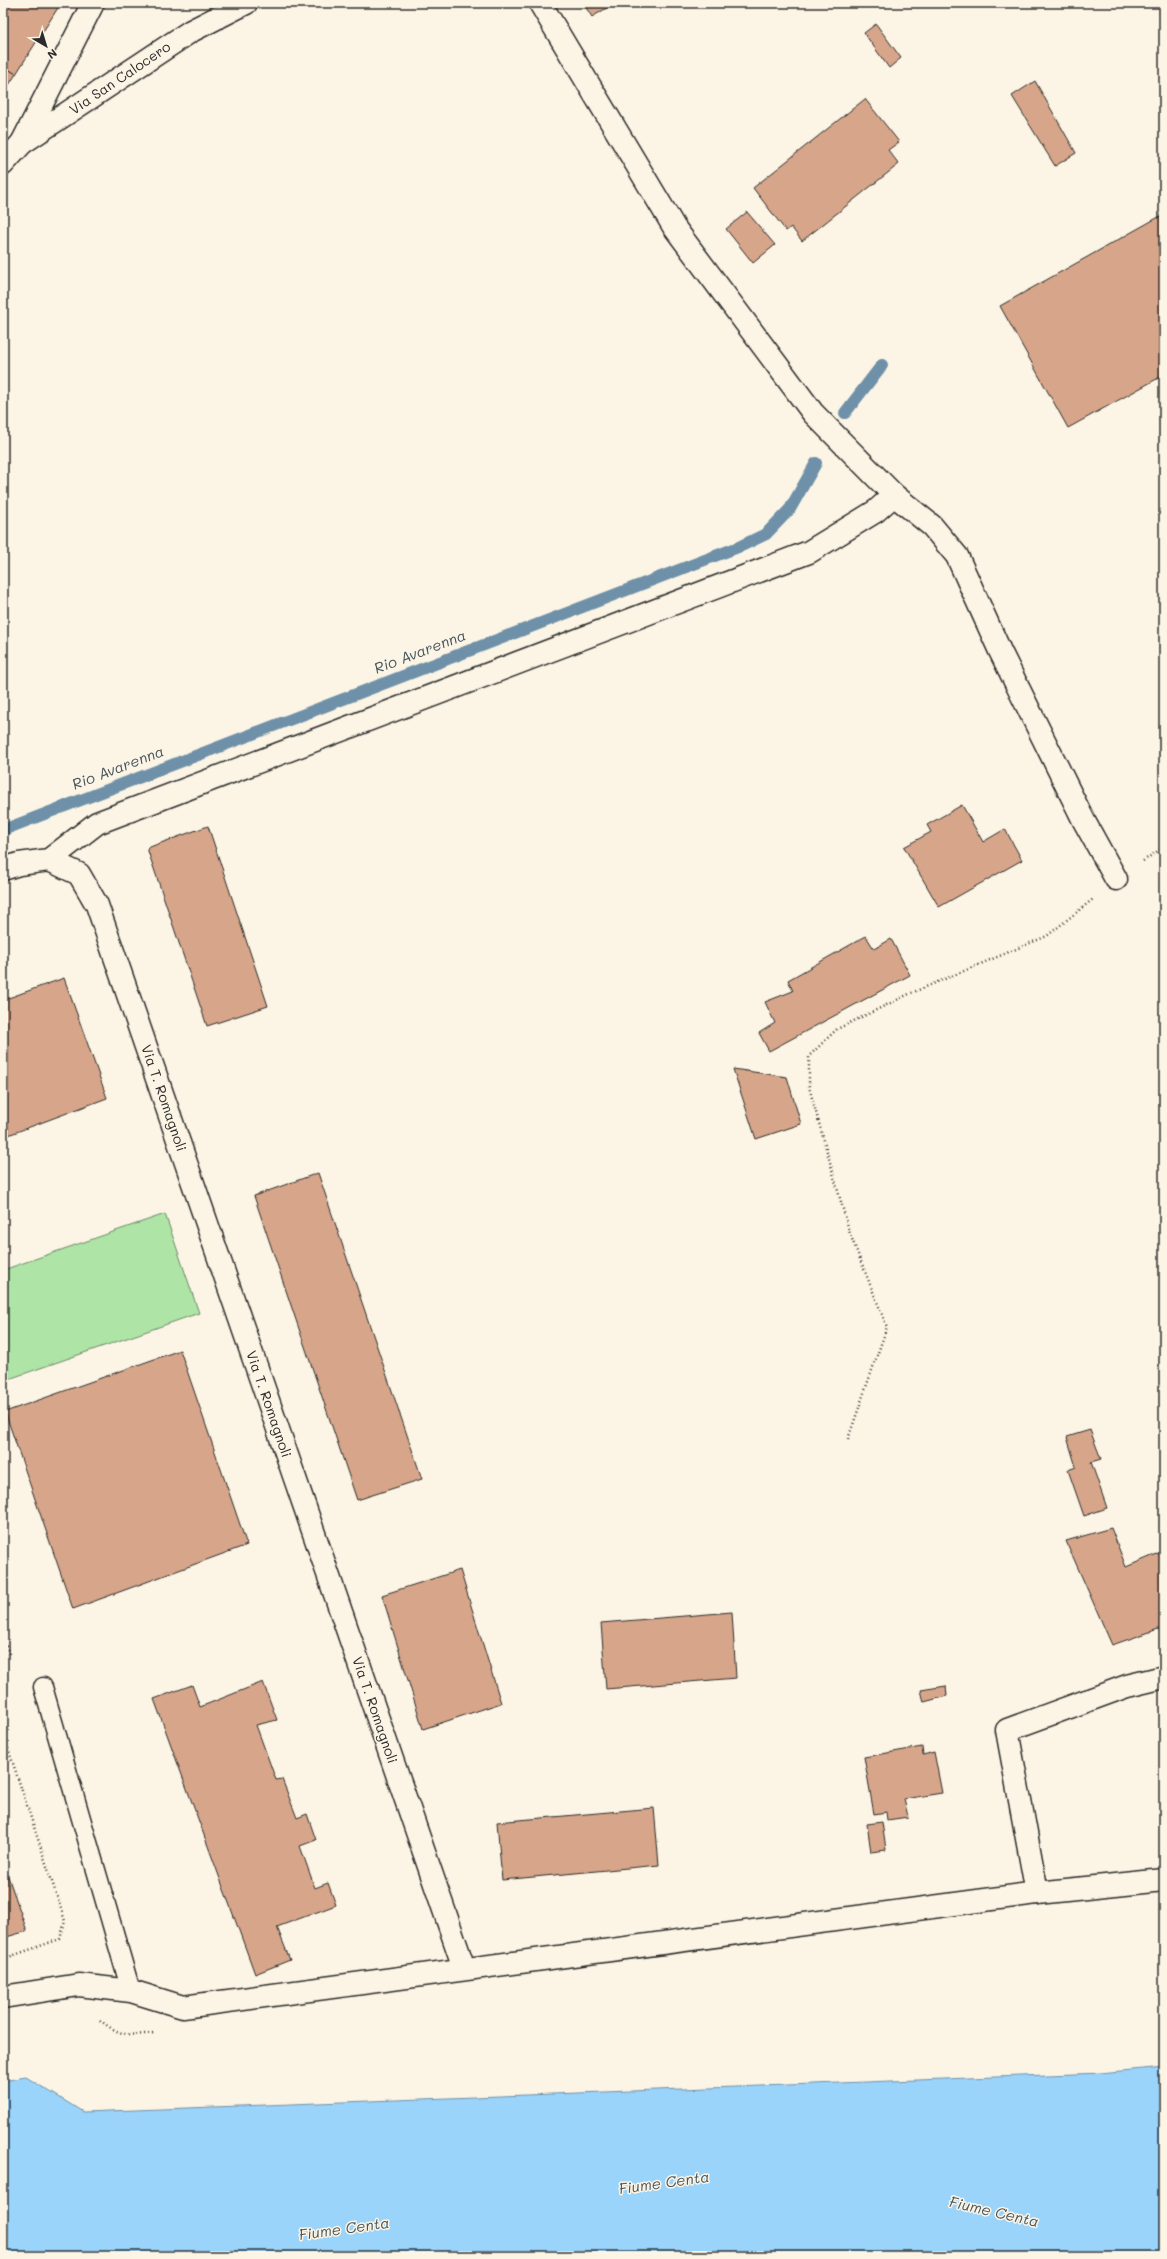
<svg xmlns="http://www.w3.org/2000/svg" width="1167" height="2259" font-family="Mali,sans-serif">
<style>
.green{fill:#aee4a6;stroke:#6c8868}
.water{fill:#9bd4fb;stroke:#6e90a8}
.lines{fill:none;stroke-linecap:round;stroke-linejoin:round}
.stream{stroke:#6e90a8;stroke-width:12}
.building{fill:#d7a68a;stroke:#2b2b2b}
.service-casing{stroke:#2b2b2b;stroke-width:21}
.minor-casing{stroke:#2b2b2b;stroke-width:25}
.tertiary-casing{stroke:#2b2b2b;stroke-width:25}
.secondary-casing{stroke:#2b2b2b;stroke-width:25}
.path{stroke:#2b2b2b;stroke-width:2.5;stroke-dasharray:1 3;stroke-linecap:butt}
.service{stroke:#fcf5e5;stroke-width:18}
.minor{stroke:#fcf5e5;stroke-width:22}
.tertiary{stroke:#fcf5e5;stroke-width:22}
.secondary{stroke:#fcf5e5;stroke-width:22}
.labels{text-anchor:middle;stroke-width:3;stroke-linejoin:round;paint-order:stroke}
.street-label{font-size:14px;fill:#2b2b2b;stroke:#fcf5e5}
.water-label{font-size:15px;font-style:italic;fill:#47555f;stroke:#fcf5e5}
</style>
<rect width="100%" height="100%" fill="#fcf5e5"/>
<filter id="ink" filterUnits="userSpaceOnUse"><feTurbulence type="fractalNoise" baseFrequency=".025" numOctaves="2"/><feDisplacementMap in="SourceGraphic" scale="8" xChannelSelector="R" yChannelSelector="G"/><feConvolveMatrix kernelMatrix="1 2 1 2 8 2 1 2 1" color-interpolation-filters="sRGB"/></filter>
<g filter="url(#ink)">
<path class="green" d="M165 1214 199 1313 3 1381V1270Z"/>
<path class="water" d="M1164 2067V2256H3V2081L26 2077 83 2112 1100 2073Z"/>
<g class="lines">
<g class="stream">
<path d="M845 413 882 365"/>
<path d="M3 830 741 546 766 534 790 509 816 463"/>
</g>
</g>
<g class="building">
<path d="M3 3H61L16 74 3 66Z"/>
<path d="M583 3H615L592 17Z"/>
<path d="M876 24 901 58 889 68 864 33Z"/>
<path d="M3 66 16 74 3 94Z"/>
<path d="M1035 81 1076 153 1055 166 1012 96Z"/>
<path d="M865 99 899 142 888 150 899 164 802 241 791 227 786 231 753 188Z"/>
<path d="M747 212 775 245 753 263 726 229Z"/>
<path d="M1164 214V375L1068 428 1000 306Z"/>
<path d="M962 805 983 842 1005 829 1022 860 939 907 904 847 931 832 927 825Z"/>
<path d="M208 826 268 1006 207 1026 147 848Z"/>
<path d="M866 936 874 949 891 939 910 975 769 1051 759 1033 775 1023 765 1002 793 991 788 980Z"/>
<path d="M64 978 107 1098 3 1137V1000Z"/>
<path d="M733 1069 787 1077 801 1124 756 1139Z"/>
<path d="M318 1173 422 1479 357 1500 254 1196Z"/>
<path d="M180 1350 247 1545 73 1609 5 1412Z"/>
<path d="M1090 1430 1101 1459 1091 1462 1107 1508 1084 1516 1068 1470 1076 1467 1067 1437Z"/>
<path d="M1111 1528 1126 1567 1164 1551V1627L1112 1645 1066 1541Z"/>
<path d="M460 1570 501 1703 423 1729 382 1595Z"/>
<path d="M732 1612 736 1678 606 1689 601 1623Z"/>
<path d="M263 1682 277 1720 256 1725 276 1780 282 1779 297 1818 307 1814 316 1840 300 1846 315 1888 328 1883 336 1905 277 1927 290 1960 255 1974 154 1699 192 1685 200 1707Z"/>
<path d="M946 1686 947 1696 924 1702 921 1690Z"/>
<path d="M922 1747 923 1755 934 1752 942 1793 904 1799 908 1817 887 1820 886 1812 874 1814 864 1757Z"/>
<path d="M654 1808 659 1865 502 1880 497 1822Z"/>
<path d="M882 1822 886 1850 871 1852 867 1824Z"/>
<path d="M3 1862 27 1931 3 1938Z"/>
</g>
<g class="lines">
<defs>
<path id="service" d="M43 1687 131 1991"/>
<g id="minor">
<path d="M540 3 674 227 813 413 894 495 932 526 957 556 1000 651 1084 821 1116 879"/>
<path d="M22 143 93 3"/>
<path d="M49 860 79 874 97 905 464 1968"/>
<path d="M3 869 19 864 49 860 97 823 809 552 876 511 894 495"/>
<path d="M1037 1893 1007 1730 1127 1686 1164 1677"/>
</g>
<path id="tertiary" d="M3 1997 79 1985 131 1991 183 2007 1037 1893 1164 1880"/>
<path id="secondary" d="M3 164 22 143 191 31 246 3"/>
</defs>
<use href="#service" class="service-casing"/>
<use href="#minor" class="minor-casing"/>
<use href="#tertiary" class="tertiary-casing"/>
<use href="#secondary" class="secondary-casing"/>
<g class="path">
<path d="M1143 861 1164 847"/>
<path d="M848 1439 887 1327 850 1234 809 1087V1056L837 1029 909 994 1047 936 1093 899"/>
<path d="M3 1638 9 1653 3 1656"/>
<path d="M3 1733 65 1921 60 1939 3 1959"/>
<path d="M100 2020C119 2036 130 2036 154 2033"/>
</g>
<use href="#service" class="service"/>
<use href="#minor" class="minor"/>
<use href="#tertiary" class="tertiary"/>
<use href="#secondary" class="secondary"/>
</g>
</g>
<g class="labels">
<g class="street-label">
<text transform="translate(120 78) rotate(-34)" y="5">Via San Calocero</text>
<text transform="translate(164 1098) rotate(71)" y="5">Via T. Romagnoli</text>
<text transform="translate(269 1404) rotate(71)" y="5">Via T. Romagnoli</text>
<text transform="translate(375 1710) rotate(71)" y="5">Via T. Romagnoli</text>
</g>
<g class="water-label">
<text transform="translate(420 652) rotate(-21)" y="5">Rio Avarenna</text>
<text transform="translate(118 768) rotate(-21)" y="5">Rio Avarenna</text>
<text transform="translate(664 2183) rotate(-8)" y="5">Fiume Centa</text>
<text transform="translate(994 2212) rotate(13)" y="5">Fiume Centa</text>
<text transform="translate(344 2229) rotate(-8)" y="5">Fiume Centa</text>
</g>
</g>
<rect width="1167" height="2259" fill="none" stroke="#fcf5e5" stroke-width="16"/>
<rect x="8" y="8" width="1151" height="2243" fill="none" stroke="#2b2b2b" stroke-width="1.5" filter="url(#ink)"/>
<g transform="translate(46 46) rotate(142)" stroke="#fcf5e5" stroke-width="3" paint-order="stroke">
<path d="M0-3L7 15L0 10L-7 15Z" fill="#2b2b2b"/>
<text y="-6" font-size="11" font-weight="bold" text-anchor="middle" fill="#2b2b2b">N</text>
</g>
</svg>
